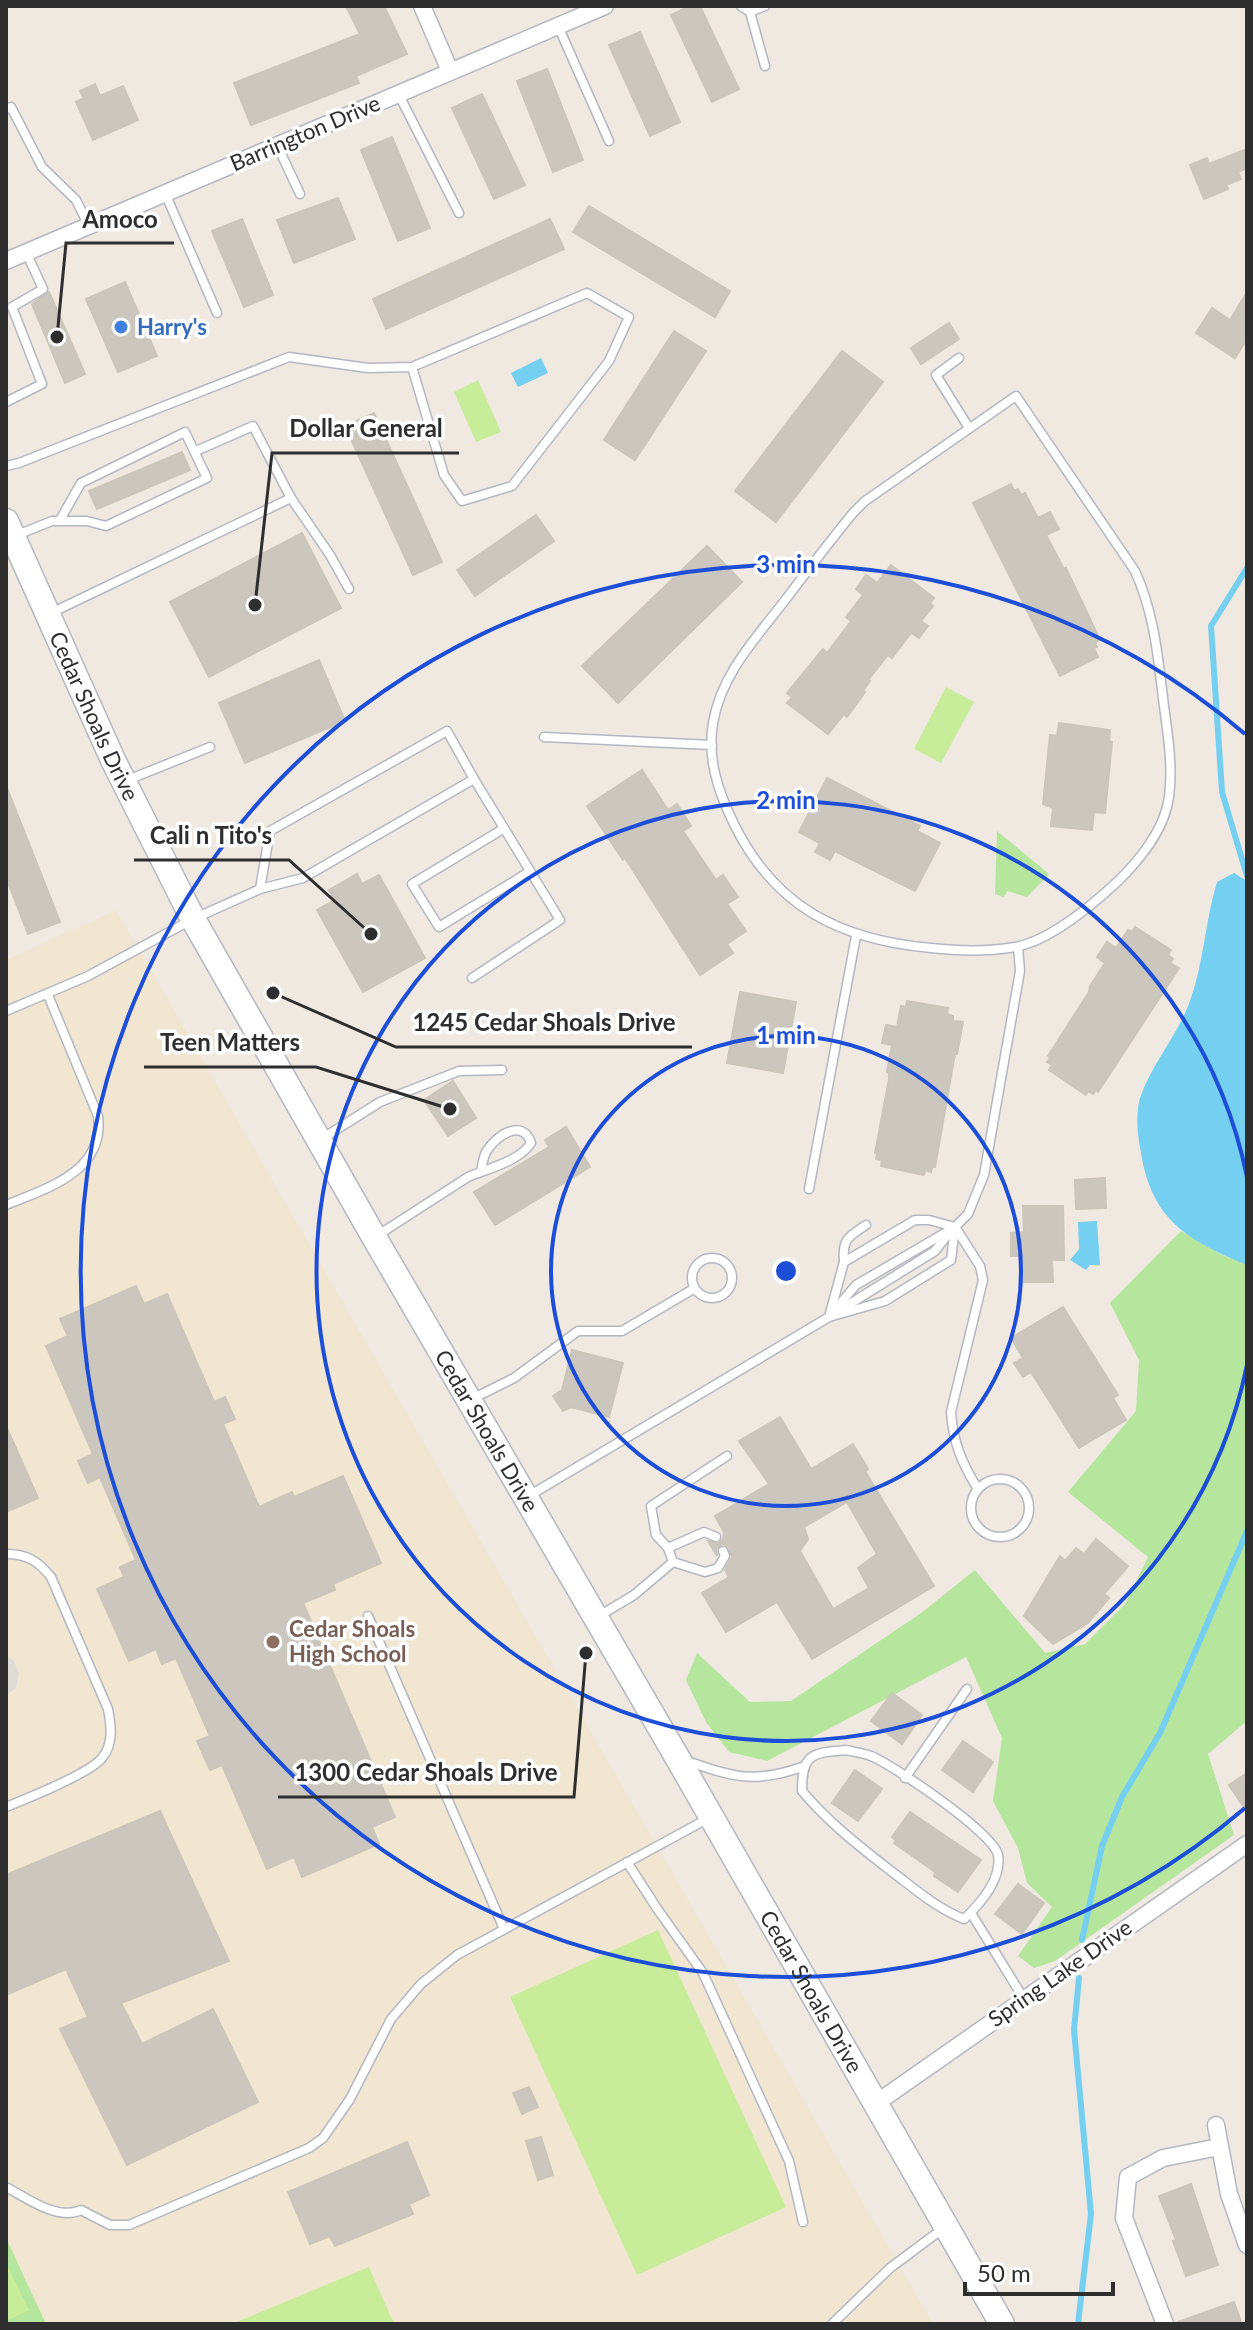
<svg xmlns="http://www.w3.org/2000/svg" width="1253" height="2330" font-family="Lato,sans-serif">
<style>
.education{fill:#f0e6d1}
.green{fill:#b6e59e}
.pitch{fill:#c9ec9a}
.plaza{fill:#dfdcd8}
.water{fill:#75cff0}
.lines{fill:none;stroke-linecap:round;stroke-linejoin:round}
.stream{stroke:#75cff0;stroke-width:6}
.building{fill:#cbc7bf;stroke:#cbc5ba;stroke-width:2;fill-rule:evenodd}
.lane-casing{stroke:#b4b7c1;stroke-width:11}
.street-casing{stroke:#b4b7c1;stroke-width:19}
.secondary-casing{stroke:#b4b7c1;stroke-width:27}
.lane{stroke:#fff;stroke-width:8}
.street{stroke:#fff;stroke-width:16}
.secondary{stroke:#fff;stroke-width:24}
.ring{fill:none;stroke:#1d4ed8;stroke-width:4}
.shop-dot{fill:#3f7fe0;stroke:#fff;stroke-width:3}
.education-dot{fill:#8d6e63;stroke:#fff;stroke-width:3}
.labels{text-anchor:middle;stroke-width:7;stroke-linejoin:round;paint-order:stroke}
.street-label{font-size:22px;fill:#2e2e2e;stroke:#fff}
.shop-label{font-size:22px;font-weight:bold;fill:#366cbe;stroke:#fff;text-anchor:start}
.education-label{font-size:22px;font-weight:bold;fill:#785e54;stroke:#fff;text-anchor:start}
.centre{fill:#1d4ed8;stroke:#fff;stroke-width:4}
.ring-label{font-size:24px;text-anchor:middle;font-weight:bold;fill:#1d4ed8;stroke:#fff;stroke-width:7;stroke-linejoin:round;paint-order:stroke}
.leader{fill:none;stroke:#2e2e2e;stroke-width:3}
.callout-dot{fill:#2e2e2e;stroke:#fff;stroke-width:3}
.callout-label{font-size:24px;text-anchor:middle;font-weight:bold;fill:#2e2e2e;stroke:#fff;stroke-width:7;stroke-linejoin:round;paint-order:stroke}
</style>
<rect width="100%" height="100%" fill="#efe9e1"/>
<path class="education" d="M116 910 933 2324H6V960Z"/>
<g class="green">
<path d="M997 831 1049 874 1027 897 1007 891 1004 897 995 894Z"/>
<path d="M1181 1231 1222 1255 1247 1265V1721L1208 1754 1234 1835 1055 1961 1034 1968 1018 1956 1052 1907 1027 1883 1018 1848 993 1801 1002 1738 966 1657 767 1761 729 1752 706 1722 686 1680 697 1653 750 1702 791 1701 921 1613 975 1570 1045 1653 1085 1644 1125 1604 1148 1557 1068 1492 1136 1411 1139 1360 1110 1303Z"/>
<path d="M6 2238 46 2324H6Z"/>
</g>
<g class="pitch">
<path d="M478 380 501 432 476 442 454 392Z"/>
<path d="M946 687 974 702 941 763 914 749Z"/>
<path d="M658 1930 786 2207 637 2275 510 1997Z"/>
<path d="M6 2263 29 2310 6 2321Z"/>
<path d="M369 2267 394 2324H232Z"/>
</g>
<path class="plaza" d="M6 1655 14 1661 19 1674 16 1688 6 1696Z"/>
<g class="water">
<path d="M541 358 548 373 518 387 511 373Z"/>
<path d="M1234 873 1247 881V1265C1184 1239 1150 1218 1140 1147 1137 1132 1136 1112 1140 1098 1152 1063 1178 1035 1190 1001 1204 962 1205 921 1217 882Z"/>
<path d="M1097 1221 1100 1265H1090L1086 1270 1070 1260 1079 1249 1078 1222Z"/>
</g>
<g class="lines">
<g class="stream">
<path d="M1247 568 1211 626 1222 792 1247 876"/>
<path d="M1082 1940 1102 1846 1122 1797 1160 1733 1247 1531"/>
<path d="M1078 2324 1091 2214 1074 2030 1079 1978"/>
</g>
</g>
<g class="building">
<path d="M346 6H384L407 54 356 76 359 83 251 125 234 83 360 34Z"/>
<path d="M690 6H700L739 89 712 102 671 15Z"/>
<path d="M640 32 680 122 650 136 609 45Z"/>
<path d="M547 69 583 160 553 172 517 81Z"/>
<path d="M95 84 100 96 123 86 138 120 93 140 76 102 84 98 80 91Z"/>
<path d="M482 94 525 185 494 199 452 108Z"/>
<path d="M392 137 430 228 398 241 361 150Z"/>
<path d="M1247 149V168L1238 172 1241 179 1226 185 1228 189 1204 199 1190 165 1207 158 1209 164Z"/>
<path d="M338 198 355 239 294 263 277 220Z"/>
<path d="M589 206 730 291 715 317 573 232Z"/>
<path d="M242 219 273 295 244 307 212 231Z"/>
<path d="M550 219 564 249 386 329 373 299Z"/>
<path d="M125 282 157 356 118 372 86 299Z"/>
<path d="M49 292 85 374 65 383 32 304Z"/>
<path d="M1247 292V339L1235 358 1196 333 1212 308 1230 320Z"/>
<path d="M949 323 959 339 921 364 911 348Z"/>
<path d="M674 331 706 351 635 460 604 440Z"/>
<path d="M842 351 883 382 776 522 735 491Z"/>
<path d="M374 413 442 562 413 575 345 426Z"/>
<path d="M182 452 190 470 97 509 89 491Z"/>
<path d="M1011 484 1014 491 1018 489 1021 495 1025 493 1038 518 1050 512 1059 529 1046 535 1064 569 1066 568 1100 640 1095 642 1097 647 1094 648 1098 657 1060 676 973 503Z"/>
<path d="M536 515 554 541 475 596 457 570Z"/>
<path d="M302 533 341 608 209 677 170 602Z"/>
<path d="M707 546 742 582 618 703 582 666Z"/>
<path d="M891 565 934 598 930 603 933 606 921 621 928 626 919 638 911 633 892 658 888 655 868 680 870 681 863 691 865 692 847 717 844 714 828 734 787 703 792 697 787 693 823 649 827 653 851 621 846 617 863 595 856 589 866 575 877 583Z"/>
<path d="M319 660 345 721 245 763 219 703Z"/>
<path d="M1059 723 1110 730 1109 741 1112 742 1105 813 1094 812 1092 830 1051 826 1053 808 1043 804 1050 735 1057 736Z"/>
<path d="M642 770 668 810 677 804 691 826 683 831 716 880 723 875 738 897 727 904 746 931 727 944 733 953 700 975 625 858 623 860 587 806Z"/>
<path d="M827 778 920 826 917 831 940 843 915 891 835 851 830 860 815 852 820 843 799 832Z"/>
<path d="M7 788 60 922 28 934 6 877Z"/>
<path d="M357 874 362 884 379 875 425 958 363 992 317 910 335 900 329 890Z"/>
<path d="M1135 927 1171 950 1168 955 1173 959 1170 963 1179 968 1098 1092 1096 1090 1093 1094 1088 1091 1086 1095 1049 1070 1052 1065 1047 1062 1050 1058 1048 1056 1089 992 1090 986 1105 963 1097 957 1107 942 1116 948 1128 930 1132 932Z"/>
<path d="M740 992 796 1002 783 1073 727 1063Z"/>
<path d="M907 1001 948 1008 947 1014 953 1016V1021L963 1022 957 1054H955L935 1167H932L931 1172 925 1170 924 1175 881 1166 882 1160 876 1159 877 1154 875 1153 889 1079V1073L887 1072 892 1045 882 1043 886 1025 897 1027 901 1006 906 1007Z"/>
<path d="M453 1081 476 1118 448 1136 424 1100Z"/>
<path d="M566 1127 590 1167 495 1225 474 1192 549 1147 545 1140Z"/>
<path d="M1105 1178 1106 1208 1076 1209 1075 1180Z"/>
<path d="M1023 1206H1063L1064 1260H1052L1053 1282H1023L1022 1256H1011V1233L1024 1232Z"/>
<path d="M136 1286 144 1304 167 1294 214 1402 225 1397 235 1419 223 1424 259 1507 292 1492 294 1497 343 1476 381 1563 333 1584 335 1590 303 1603 395 1817 372 1827 379 1844 302 1877 294 1857 267 1869 222 1765 210 1770 197 1741 210 1736 176 1658 162 1664 156 1649 129 1661 97 1589 124 1577 120 1567 136 1560 100 1477 88 1483 78 1461 93 1454 46 1346 68 1336 60 1319Z"/>
<path d="M1063 1307 1118 1395 1113 1398 1126 1420 1079 1448 1031 1372 1023 1377 1014 1363 1023 1358 1011 1338Z"/>
<path d="M572 1350 623 1363 609 1417 571 1407 563 1411 553 1396 562 1390Z"/>
<path d="M780 1417 811 1469 853 1444 868 1469 865 1471 934 1586 812 1659 777 1602 726 1632 702 1593 729 1577 725 1570 732 1557 729 1548 725 1544 720 1545 716 1549 717 1556 708 1541 718 1544 723 1539 724 1532 715 1516 769 1484 739 1441ZM847 1502 877 1554 858 1568 869 1588 833 1609 800 1551 808 1539 804 1527Z"/>
<path d="M6 1426 38 1498 6 1512Z"/>
<path d="M1096 1539 1128 1566 1104 1594 1109 1598 1088 1623 1053 1644 1024 1616 1060 1556 1065 1561 1076 1548 1084 1554Z"/>
<path d="M892 1693 922 1715 902 1744 871 1721Z"/>
<path d="M963 1741 993 1762 973 1792 942 1770Z"/>
<path d="M855 1770 882 1789 858 1821 832 1803Z"/>
<path d="M1247 1773V1812L1229 1785Z"/>
<path d="M160 1811 229 1961 121 2003 142 2044 213 2009 258 2102 127 2165 60 2029 88 2017 66 1969 6 1995V1875Z"/>
<path d="M910 1812 981 1860 958 1892 934 1876 935 1872 894 1843 896 1840 892 1837Z"/>
<path d="M1018 1884 1044 1903 1022 1934 995 1914Z"/>
<path d="M529 2087 538 2107 522 2114 513 2093Z"/>
<path d="M541 2137 553 2175 538 2180 526 2141Z"/>
<path d="M407 2142 429 2195 409 2204 413 2214 335 2246 330 2236 310 2244 288 2192Z"/>
<path d="M1191 2184 1218 2265 1186 2276 1173 2241 1176 2240 1159 2196Z"/>
<path d="M1234 2302 1242 2324H1178V2322Z"/>
</g>
<g class="lines">
<defs>
<g id="lane">
<path d="M741 6 750 12 765 6"/>
<path d="M750 12 765 66"/>
<path d="M558 26 609 141"/>
<path d="M398 93 459 213"/>
<path d="M6 109 11 107 42 167 76 200 89 226"/>
<path d="M277 145 300 194"/>
<path d="M165 193 217 313"/>
<path d="M959 358 936 375 969 428"/>
<path d="M1016 396 1135 571C1155 615 1158 659 1164 706 1168 736 1173 767 1169 797 1165 829 1139 861 1116 883 1091 906 1050 941 1015 947 987 952 958 951 931 948 840 940 774 907 733 822 718 791 707 758 713 723 721 674 757 637 786 599 808 570 830 541 853 513L865 501Z"/>
<path d="M6 402 42 384 12 307 43 289 26 252"/>
<path d="M6 466 19 463 289 357 368 368 412 367 587 293 629 317 609 361 512 486 462 501 444 475 412 367"/>
<path d="M291 498 330 555 349 589"/>
<path d="M17 535 52 521H87L106 526 207 478 185 432 81 483 60 520"/>
<path d="M51 613 291 498 253 426 196 451"/>
<path d="M544 737 712 745"/>
<path d="M125 781 210 747"/>
<path d="M503 829 412 884 439 927 529 872"/>
<path d="M472 978 560 920 474 779"/>
<path d="M6 1011 88 976 193 919 260 889 303 878 474 779 447 731 270 831 260 889"/>
<path d="M323 1138 380 1102 459 1071 502 1070"/>
<path d="M809 1189 856 936"/>
<path d="M6 1205C47 1188 105 1172 98 1116L48 995"/>
<path d="M955 1227 980 1266 983 1280 951 1412C953 1442 962 1464 978 1489"/>
<path d="M378 1235 468 1177C487 1169 520 1161 531 1143 523 1118 496 1135 486 1152 483 1158 482 1165 481 1172"/>
<circle cx="712" cy="1278" r="20"/>
<path d="M844 1262C842 1239 848 1237 866 1225"/>
<path d="M840 1310 935 1251 949 1233"/>
<path d="M832 1313 856 1285 955 1227"/>
<path d="M829 1317 885 1301 951 1260 955 1227"/>
<path d="M470 1400 514 1378 578 1331H622L695 1288"/>
<circle cx="1000" cy="1508" r="29"/>
<path d="M527 1497 829 1317 844 1262 915 1220H929L955 1227 968 1214 984 1175 1020 971 1018 947"/>
<path d="M668 1548 704 1532 716 1537"/>
<path d="M6 1554C27 1554 38 1561 51 1577L108 1709C111 1725 114 1744 102 1758 90 1773 26 1799 6 1807"/>
<path d="M673 1562 705 1572 718 1568 725 1556 723 1551"/>
<path d="M368 1616 504 1929"/>
<path d="M599 1616 634 1595 673 1562 668 1548 656 1535 651 1506 727 1456"/>
<path d="M846 1750C854 1752 863 1753 871 1756 893 1765 994 1833 998 1855 1002 1879 980 1904 964 1919 936 1908 915 1889 891 1871 859 1846 828 1822 802 1791 802 1754 811 1753 846 1750Z"/>
<path d="M687 1761C733 1777 754 1784 802 1767"/>
<path d="M905 1778 967 1689"/>
<path d="M627 1862 658 1910 703 1973 789 2161 803 2222"/>
<path d="M971 1913 1024 1999"/>
<path d="M6 2187C27 2198 57 2221 81 2210L110 2225H129L309 2148 323 2138 350 2099 391 2019 421 1984 457 1955 709 1818"/>
<path d="M832 2324 890 2268 945 2227"/>
</g>
<g id="street">
<path d="M422 6 450 71"/>
<path d="M6 261 605 6"/>
<path d="M875 2104 1247 1844"/>
<path d="M1216 2125 1229 2194 1247 2245"/>
<path d="M1165 2324 1124 2218 1128 2177 1163 2158 1219 2147"/>
</g>
<g id="secondary">
<path id="s1" d="M6 521 113 760 193 919 374 1237 677 1757 1002 2324"/>
</g>
</defs>
<use href="#lane" class="lane-casing"/>
<use href="#street" class="street-casing"/>
<use href="#secondary" class="secondary-casing"/>
<use href="#lane" class="lane"/>
<use href="#street" class="street"/>
<use href="#secondary" class="secondary"/>
</g>
<g class="ring">
<circle cx="786" cy="1271" r="235"/>
<path d="M1247 1365A470 470 0 1 1 1247 1177"/>
<path d="M1245 1808A706 706 0 1 1 1245 734"/>
</g>
<circle class="shop-dot" cx="121" cy="327" r="8"/>
<circle class="education-dot" cx="273" cy="1642" r="8"/>
<g class="labels">
<g class="street-label">
<text transform="translate(305 133) rotate(-23)" y="8">Barrington Drive</text>
<text dy="8" stroke="none"><textPath href="#s1" startOffset="214">Cedar Shoals Drive</textPath></text>
<text dy="8" stroke="none"><textPath href="#s1" startOffset="1030">Cedar Shoals Drive</textPath></text>
<text transform="translate(1060 1973) rotate(-35)" y="8">Spring Lake Drive</text>
<text dy="8" stroke="none"><textPath href="#s1" startOffset="1678">Cedar Shoals Drive</textPath></text>
</g>
<g class="shop-label">
<text x="137" y="335">Harry's</text>
</g>
<g class="education-label">
<text x="289" y="1637">Cedar Shoals<tspan x="289" dy="25">High School</tspan></text>
</g>
</g>
<circle cx="786" cy="1271" r="12" class="centre"/>
<g class="ring-label">
<text x="786" y="573">3 min</text>
<text x="786" y="809">2 min</text>
<text x="786" y="1044">1 min</text>
</g>
<path class="leader" d="M57 337L66 243H174M255 605L272 453H459M371 934L289 860H134M273 993L396 1047H692M450 1109L316 1067H144M586 1653L574 1797H278"/>
<g class="callout-dot">
<circle cx="57" cy="337" r="8"/>
<circle cx="255" cy="605" r="8"/>
<circle cx="371" cy="934" r="8"/>
<circle cx="273" cy="993" r="8"/>
<circle cx="450" cy="1109" r="8"/>
<circle cx="586" cy="1653" r="8"/>
</g>
<g class="callout-label">
<text x="120" y="228">Amoco</text>
<text x="366" y="437">Dollar General</text>
<text x="211" y="844">Cali n Tito's</text>
<text x="544" y="1031">1245 Cedar Shoals Drive</text>
<text x="230" y="1051">Teen Matters</text>
<text x="426" y="1781">1300 Cedar Shoals Drive</text>
</g>
<rect width="1253" height="2330" fill="none" stroke="#2e2e2e" stroke-width="16"/>
<path d="M965 2282v12h148v-12" fill="none" stroke="#2e2e2e" stroke-width="4"/>
<text x="977" y="2282" font-size="24" fill="#2e2e2e" stroke="#ffffff" stroke-width="6" paint-order="stroke">50 m</text>
</svg>
